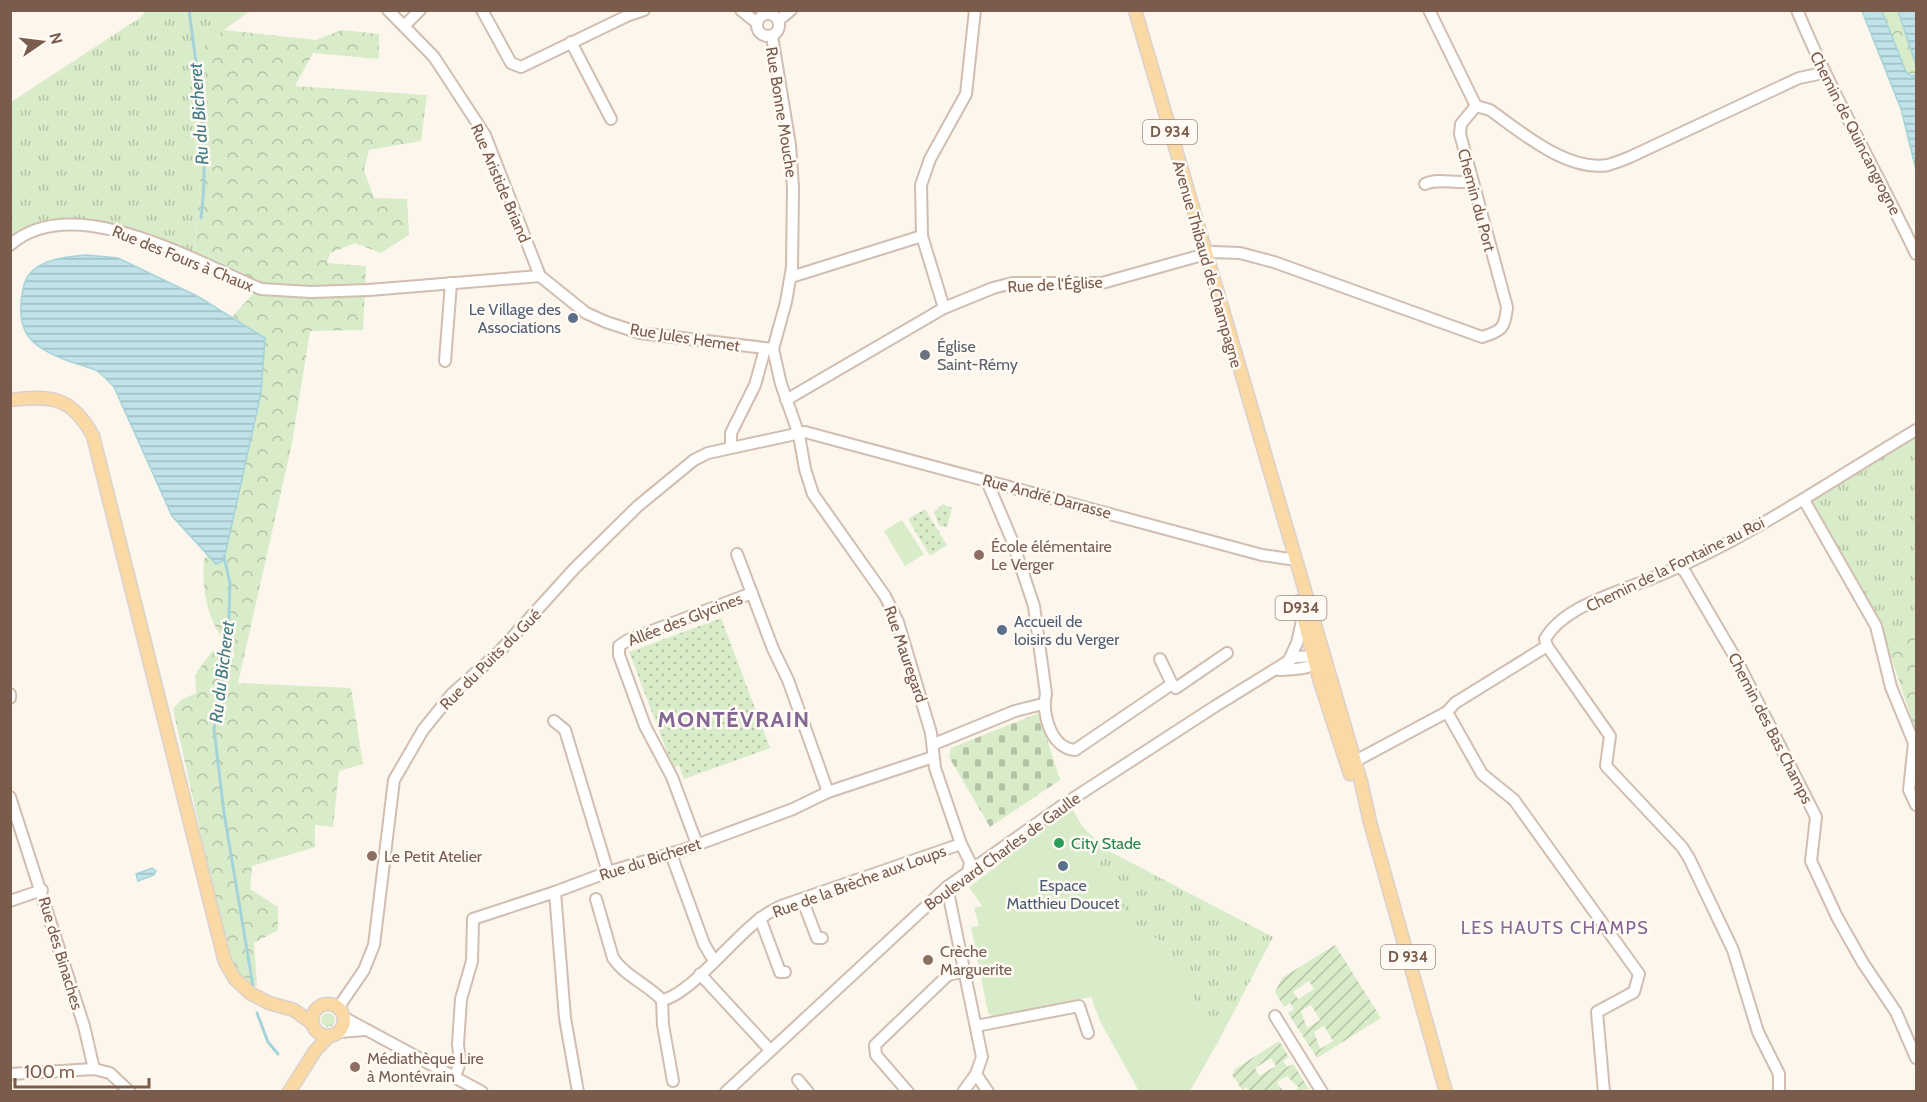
<svg xmlns="http://www.w3.org/2000/svg" width="1927" height="1102" font-family="Cabin,sans-serif">
<style>
.grass{fill:url(#grass-tufts)}
.forest{fill:url(#forest-crowns)}
.cemetery{fill:url(#cemetery-stones)}
.park{fill:url(#park-dots)}
.garden{fill:url(#garden-furrows);fill-rule:evenodd}
.pitch{fill:#d8ecc9}
.water{fill:url(#water-rules);stroke:#a5d3da;stroke-width:1.5}
.lines{fill:none;stroke-linecap:round;stroke-linejoin:round}
.stream{stroke:#a5d3da;stroke-width:3}
.minor-casing{stroke:#d1beb0;stroke-width:14}
.major-casing{stroke:#dad1cd;stroke-width:15}
.minor{stroke:#fff;stroke-width:10}
.major{stroke:#fbd9a5;stroke-width:12}
.service-dot{fill:#5c6f8a;stroke:#fffaf3;stroke-width:2}
.worship-dot{fill:#6b7280;stroke:#fffaf3;stroke-width:2}
.education-dot{fill:#8d6e63;stroke:#fffaf3;stroke-width:2}
.leisure-dot{fill:#2e9e5b;stroke:#fffaf3;stroke-width:2}
.labels{text-anchor:middle;stroke-width:5;stroke-linejoin:round;paint-order:stroke}
.shield{fill:#fffaf3;stroke:#a28b7f;stroke-width:1.5}
.shield-label{font-size:15px;font-weight:bold;fill:#7a5c4d}
.street-label{font-size:16px;fill:#7a5c4d;stroke:#fffaf3}
.service-label{font-size:16px;fill:#4e5e75;stroke:#fffaf3;text-anchor:end}
.worship-label{font-size:16px;fill:#5b616d;stroke:#fffaf3;text-anchor:start}
.education-label{font-size:16px;fill:#785e54;stroke:#fffaf3;text-anchor:start}
.leisure-label{font-size:16px;fill:#27864d;stroke:#fffaf3;text-anchor:start}
.water-label{font-size:18px;font-style:italic;fill:#437c86;stroke:#fffaf3}
.neighbourhood-label{font-size:18px;letter-spacing:1.5px;fill:#846695;stroke:#fffaf3}
.district-label{font-size:22px;font-weight:bold;letter-spacing:1.5px;fill:#846695;stroke:#fffaf3}
</style>
<defs>
<pattern id="grass-tufts" width="24" height="20" patternUnits="userSpaceOnUse" patternTransform="scale(1.5)"><rect width="24" height="20" fill="#d8ecc9"/><path d="M3 7l-1-3M5 7V3M7 7l1-3M15 17l-1-3M17 17v-4M19 17l1-3" fill="none" stroke="#b4c2a5"/></pattern>
<pattern id="forest-crowns" width="20" height="18" patternUnits="userSpaceOnUse" patternTransform="scale(1.5)"><rect width="20" height="18" fill="#d8ecc9"/><path d="M2 6a3 3 0 1 1 6 0M12 15a3 3 0 1 1 6 0" fill="none" stroke="#b4c2a5"/></pattern>
<pattern id="cemetery-stones" width="16" height="16" patternUnits="userSpaceOnUse" patternTransform="scale(1.5)"><rect width="16" height="16" fill="#d8ecc9"/><path d="M2 7V4a2 2 0 0 1 4 0v3zM10 15v-3a2 2 0 0 1 4 0v3z" fill="#b4c2a5"/></pattern>
<pattern id="park-dots" width="8" height="8" patternUnits="userSpaceOnUse" patternTransform="scale(1.5)"><rect width="8" height="8" fill="#d8ecc9"/><path d="M2 2h.1M6 6h.1" fill="none" stroke="#b4c2a5" stroke-width="1.8" stroke-linecap="round"/></pattern>
<pattern id="garden-furrows" width="10" height="10" patternUnits="userSpaceOnUse" patternTransform="scale(1.5)"><rect width="10" height="10" fill="#d8ecc9"/><path d="M-1 1l2-2M0 10L10 0M9 11l2-2" fill="none" stroke="#b4c2a5"/></pattern>
<pattern id="water-rules" width="6" height="5" patternUnits="userSpaceOnUse" patternTransform="scale(1.5)"><rect width="6" height="5" fill="#bfe3e8"/><path d="M0 2.5h6" fill="none" stroke="#a0bbbe"/></pattern>
</defs>
<rect width="100%" height="100%" fill="#fdf6ec"/>
<g class="grass">
<path d="M146 11H250L224 30 190 100 200 176 195 253 148 237 77 221 11 242V102L141 17Z"/>
<path d="M1916 430V629L1886 642 1879 622 1804 500Z"/>
<path d="M1105 849 1273 937 1218 1042 1162 942 1134 926 1097 866Z"/>
<circle cx="328" cy="1020" r="7"/>
</g>
<g class="forest">
<path d="M1882 11H1898L1916 64V76L1906 72Z"/>
<path d="M224 30 316 40 342 30 379 34V59L313 53 295 86 427 95 421 141 369 150 364 170 374 198 407 199 409 235 381 253 355 243 330 253 327 263 366 266 363 330 310 331 292 443 238 683 351 688 363 764 339 771 333 827 315 825V847L252 866 250 889 278 907V930L254 943 257 986H249L236 972 229 960 173 709 181 700 196 693 195 675 212 651 230 660 234 657V652C209 628 201 593 204 559L208 555 216 564 265 338 232 317 262 284 195 253 200 176 190 100 191 58Z"/>
<path d="M1916 629V732L1886 642Z"/>
</g>
<path class="cemetery" d="M1039 713 1060 780 990 827 949 757 951 748Z"/>
<g class="park">
<path d="M943 504 952 508 947 527 939 526 934 512Z"/>
<path d="M925 509 947 545 930 556 908 519Z"/>
<path d="M721 618 770 748 684 779 679 765 674 768 671 762 629 652Z"/>
</g>
<g class="garden">
<path d="M1335 945 1381 1018 1317 1058 1288 1013 1294 1009 1290 1003 1284 1007 1275 992 1282 978ZM1309 981 1314 989 1298 999 1293 992ZM1311 1005 1320 1020 1307 1028 1301 1011ZM1324 1026 1333 1041 1320 1049 1314 1032Z"/>
<path d="M1279 1041 1289 1057 1283 1061 1287 1067 1293 1064 1309 1089 1294 1091 1299 1088 1287 1076 1277 1082 1283 1091H1249L1246 1087 1243 1091 1232 1075 1235 1069ZM1271 1058 1276 1066 1259 1076 1255 1068Z"/>
</g>
<g class="pitch">
<path d="M902 520 924 554 905 566 884 531Z"/>
<path d="M1071 807 1082 826 1105 849 1097 866 1118 889V897L1134 926 1162 942 1218 1042 1190 1091H1139L1100 1021 1091 997 992 1016 988 1013 971 927 979 926 974 908 982 906 969 887 1001 863 997 856Z"/>
</g>
<g class="water">
<path d="M1862 11H1882L1906 72 1912 76 1916 75V170L1901 109Z"/>
<path d="M1898 11H1916V65Z"/>
<path d="M86 255 118 258 197 296 265 338 261 393 224 560 216 564 172 516 114 387C109 382 103 375 97 371 90 367 79 365 71 362 31 347 14 334 23 289 28 260 62 257 86 255Z"/>
<path d="M152 868 156 871 154 875 138 881 136 874Z"/>
</g>
<g class="lines">
<g class="stream">
<path d="M189 10C198 78 210 150 201 218"/>
<path d="M224 557 230 583 228 649 214 729 224 813 253 986"/>
<path d="M257 1013 268 1042 278 1054"/>
</g>
<defs>
<g id="minor">
<path d="M388 10 434 57 485 135 540 276 586 313 606 322 640 333 773 349"/>
<path d="M482 10 511 63 521 67 629 15 644 10"/>
<path d="M741 10 757 23"/>
<path d="M1429 10 1476 106"/>
<path d="M1797 10C1832 94 1877 172 1916 254"/>
<circle cx="768" cy="25" r="11"/>
<path d="M779 20 791 10"/>
<path d="M405 25 420 10"/>
<path d="M772 36 790 145 793 188 792 267 786 302 773 349 781 384 799 435 805 469 813 494 885 596 898 622 931 733 935 768 961 844 970 862 968 873"/>
<path d="M571 42 611 119"/>
<path d="M1425 184C1439 177 1456 185 1471 181"/>
<path d="M10 245C73 189 196 262 261 289L311 292 369 290 540 276"/>
<path d="M791 277 922 236"/>
<path d="M944 308 922 236 921 185 930 159 966 94 975 10"/>
<path d="M445 361 451 283"/>
<path d="M786 400 944 308 993 288 1013 283H1102L1213 252 1240 253 1274 262 1482 337C1502 331 1505 328 1507 307L1460 134 1461 124 1476 106 1490 110C1521 132 1567 172 1608 165 1615 163 1623 160 1630 157L1799 78 1823 73"/>
<path d="M731 447V433L755 385 765 349"/>
<path d="M986 479 1012 540 1034 606 1046 694C1041 714 1052 749 1075 750L1172 684 1176 688 1227 653"/>
<path d="M1804 500 1876 626 1891 687 1914 743 1909 790 1916 805"/>
<path d="M737 554 773 649 788 680 828 792"/>
<path d="M1678 565 1685 572 1736 659 1816 817 1811 861 1837 917 1863 963 1896 1012 1916 1058"/>
<path d="M1547 646 1610 736 1606 766 1682 847 1689 858 1733 950 1758 1032 1779 1074V1092"/>
<path d="M1160 659 1172 684"/>
<path d="M1288 662 1297 643 1303 616"/>
<path d="M1279 670C1293 669 1311 670 1321 659"/>
<path d="M10 694V698"/>
<path d="M1447 712 1482 774 1514 800 1639 974 1634 992 1597 1012 1604 1092"/>
<path d="M554 721 565 730 608 872"/>
<path d="M934 744 1015 711 1043 704"/>
<path d="M1350 764 1447 712 1455 703 1547 646 1545 639C1562 609 1607 596 1637 584 1735 548 1827 483 1916 430"/>
<path d="M10 797 84 1026 94 1069"/>
<path d="M697 844 672 777 645 726 619 655V646L628 640 752 593"/>
<path d="M671 854 704 944 714 961"/>
<path d="M947 887 982 1057 976 1074 963 1092"/>
<path d="M596 899 613 958C625 976 647 984 662 1000 690 995 735 936 761 918 767 913 774 910 781 906L961 844"/>
<path d="M802 899 817 938H822"/>
<path d="M10 901 42 890"/>
<path d="M760 918 780 972H785"/>
<path d="M700 974 770 1050"/>
<path d="M662 1000 663 1025 673 1081"/>
<path d="M338 1008 364 970 374 945 394 780 423 730 452 694 499 652 574 569 638 506 694 460 708 453 805 432 1262 555 1296 560"/>
<path d="M1275 1016 1322 1092"/>
<path d="M343 1017 482 1092"/>
<path d="M976 1026 1079 1006 1088 1033"/>
<path d="M339 1032 365 1030"/>
<path d="M10 1074 94 1069 110 1073 130 1092"/>
<path d="M976 1074 988 1092"/>
<path d="M455 1077 460 1062 458 1044 461 999 472 961 473 919 555 892"/>
<path d="M798 1080 808 1092"/>
<path d="M578 1092 565 1018 555 892 608 872 683 850 793 809 828 792 933 757"/>
<path d="M726 1092 947 887 1063 805 1214 707 1295 657 1320 656"/>
<path d="M908 1092 876 1055 875 1045 948 975 966 971"/>
</g>
<g id="major">
<path d="M1135 10 1361 782 1370 822 1446 1092"/>
<path d="M10 400C52 395 72 397 93 436L225 962 235 979 250 993 269 1003 294 1010 313 1024"/>
<path d="M1299 601 1320 682 1350 774"/>
<circle cx="328" cy="1020" r="16"/>
<path d="M289 1092 315 1051 329 1036"/>
</g>
</defs>
<use href="#minor" class="minor-casing"/>
<use href="#major" class="major-casing"/>
<use href="#minor" class="minor"/>
<use href="#major" class="major"/>
</g>
<g class="service-dot">
<circle cx="573" cy="318" r="6"/>
<circle cx="1002" cy="630" r="6"/>
<circle cx="1063" cy="866" r="6"/>
</g>
<circle class="worship-dot" cx="925" cy="355" r="6"/>
<g class="education-dot">
<circle cx="979" cy="555" r="6"/>
<circle cx="372" cy="856" r="6"/>
<circle cx="928" cy="960" r="6"/>
<circle cx="355" cy="1067" r="6"/>
</g>
<circle class="leisure-dot" cx="1059" cy="843" r="6"/>
<g class="labels">
<g class="shield">
<rect x="1143" y="120" width="54" height="24" rx="4.5"/>
<rect x="1275.5" y="596" width="51" height="24" rx="4.5"/>
<rect x="1381" y="945" width="54" height="24" rx="4.5"/>
</g>
<g class="shield-label">
<text x="1170" y="137">D 934</text>
<text x="1301" y="613">D934</text>
<text x="1408" y="962">D 934</text>
</g>
<g class="street-label">
<text transform="translate(782 112) rotate(81)" y="6">Rue Bonne Mouche</text>
<text transform="translate(1856 133) rotate(63)" y="6">Chemin de Quincangrogne</text>
<text transform="translate(501 183) rotate(67)" y="6">Rue Aristide Briand</text>
<text transform="translate(1477 200) rotate(75)" y="6">Chemin du Port</text>
<text transform="translate(183 258) rotate(22)" y="6">Rue des Fours à Chaux</text>
<text transform="translate(1208 264) rotate(74)" y="6">Avenue Thibaud de Champagne</text>
<text transform="translate(1055 284) rotate(-3)" y="6">Rue de l'Église</text>
<text transform="translate(685 337) rotate(9)" y="6">Rue Jules Hemet</text>
<text transform="translate(1047 496) rotate(15)" y="6">Rue André Darrasse</text>
<text transform="translate(1675 564) rotate(-26)" y="6">Chemin de la Fontaine au Roi</text>
<text transform="translate(685 619) rotate(-21)" y="6">Allée des Glycines</text>
<text transform="translate(906 654) rotate(71)" y="6">Rue Mauregard</text>
<text transform="translate(490 659) rotate(-45)" y="6">Rue du Puits du Gué</text>
<text transform="translate(1771 728) rotate(63)" y="6">Chemin des Bas Champs</text>
<text transform="translate(1002 851) rotate(-36)" y="6">Boulevard Charles de Gaulle</text>
<text transform="translate(650 859) rotate(-18)" y="6">Rue du Bicheret</text>
<text transform="translate(859 881) rotate(-20)" y="6">Rue de la Brèche aux Loups</text>
<text transform="translate(61 953) rotate(73)" y="6">Rue des Binaches</text>
</g>
<g class="service-label">
<text x="561" y="315">Le Village des<tspan x="561" dy="18">Associations</tspan></text>
<text x="1014" y="627" text-anchor="start">Accueil de<tspan x="1014" dy="18">loisirs du Verger</tspan></text>
<text x="1063" y="891" text-anchor="middle">Espace<tspan x="1063" dy="18">Matthieu Doucet</tspan></text>
</g>
<g class="worship-label">
<text x="937" y="352">Église<tspan x="937" dy="18">Saint-Rémy</tspan></text>
</g>
<g class="education-label">
<text x="991" y="552">École élémentaire<tspan x="991" dy="18">Le Verger</tspan></text>
<text x="384" y="862">Le Petit Atelier</text>
<text x="940" y="957">Crèche<tspan x="940" dy="18">Marguerite</tspan></text>
<text x="367" y="1064">Médiathèque Lire<tspan x="367" dy="18">à Montévrain</tspan></text>
</g>
<g class="leisure-label">
<text x="1071" y="849">City Stade</text>
</g>
<g class="water-label">
<text transform="translate(199 114) rotate(-94)" y="6">Ru du Bicheret</text>
<text transform="translate(222 672) rotate(-83)" y="6">Ru du Bicheret</text>
</g>
<g class="neighbourhood-label">
<text x="1555" y="934">LES HAUTS CHAMPS</text>
</g>
<g class="district-label">
<text x="734" y="727">MONTÉVRAIN</text>
</g>
</g>
<rect width="1927" height="1102" fill="none" stroke="#7a5c4d" stroke-width="24"/>
<g transform="translate(42 42) rotate(76)" stroke="#fffaf3" stroke-width="4.5" paint-order="stroke">
<path d="M0-4.5L10 22L0 15L-10 22Z" fill="#7a5c4d"/>
<text y="-9" font-size="16" font-weight="bold" text-anchor="middle" fill="#7a5c4d">N</text>
</g>
<path d="M15 1078v9h134v-9" fill="none" stroke="#7a5c4d" stroke-width="3"/>
<text x="24" y="1078" font-size="18" fill="#7a5c4d" stroke="#fffaf3" stroke-width="4.5" paint-order="stroke">100 m</text>
</svg>
